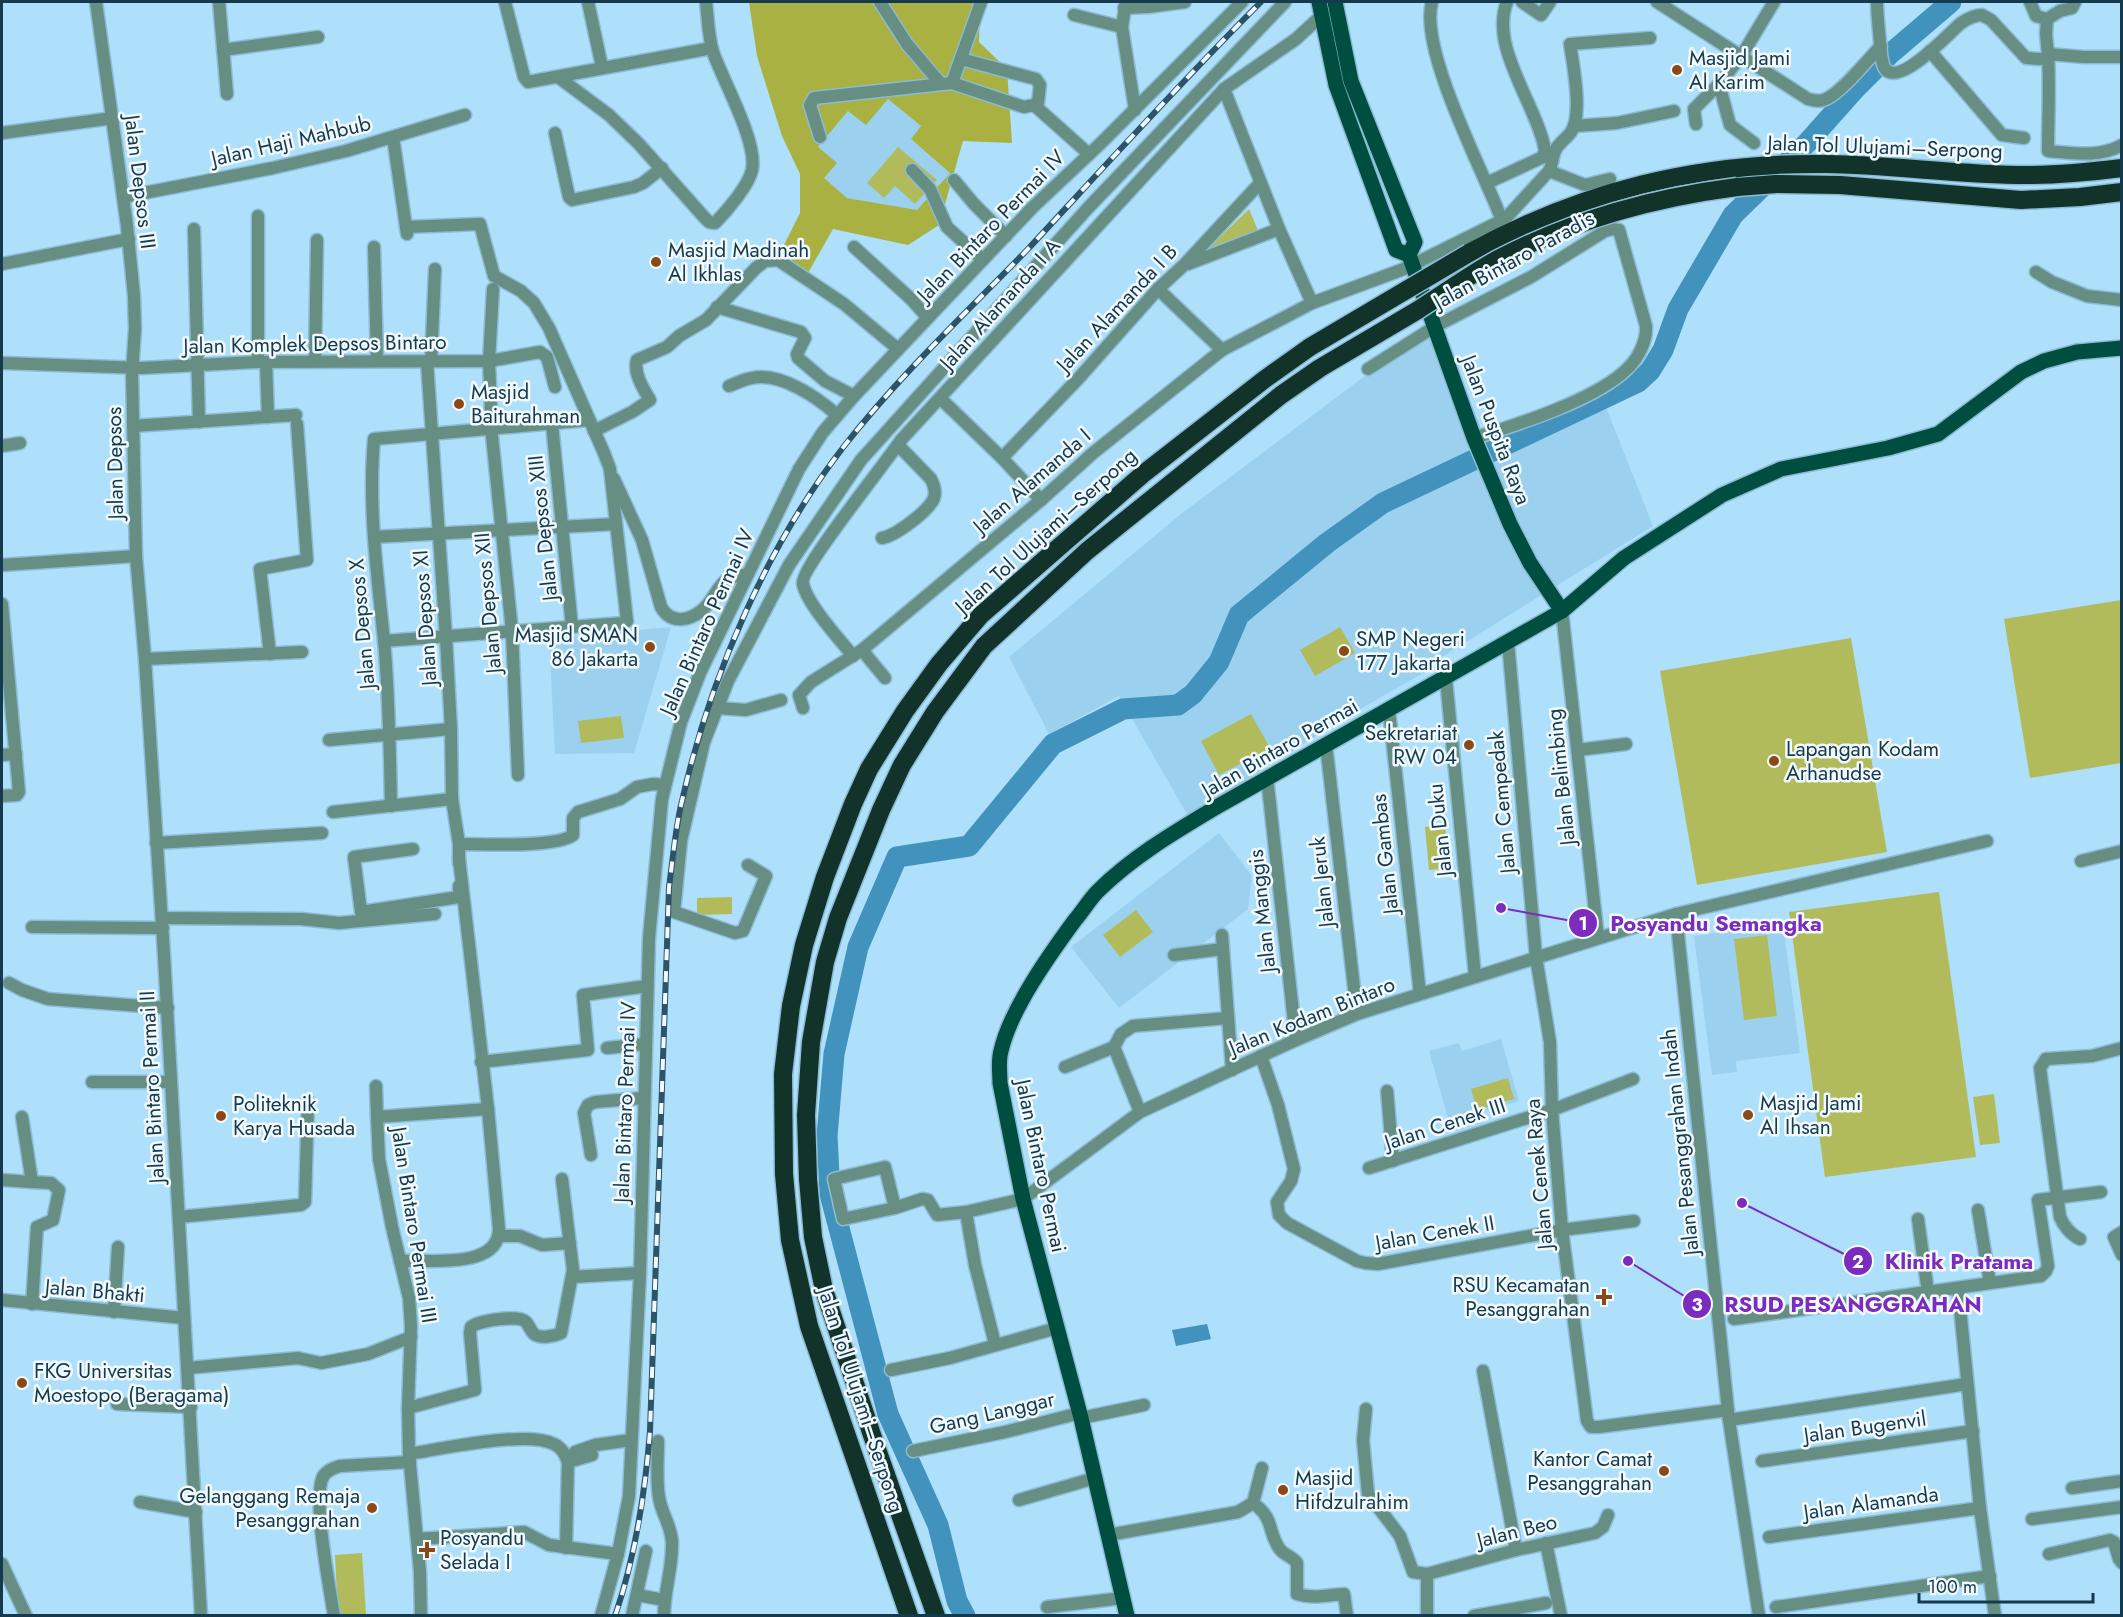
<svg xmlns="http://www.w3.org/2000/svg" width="2123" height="1617" font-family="Jost,sans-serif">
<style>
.built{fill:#9bd1ef}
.green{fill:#b2bb5c}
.forest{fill:#a8b141;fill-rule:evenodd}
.water{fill:#4193bd}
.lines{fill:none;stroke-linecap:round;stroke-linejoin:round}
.river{stroke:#4193bd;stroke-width:21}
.minor-casing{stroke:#8cbbd5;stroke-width:15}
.major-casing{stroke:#8cbbd5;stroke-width:18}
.highway-casing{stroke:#8cbbd5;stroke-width:21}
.minor{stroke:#668e82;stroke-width:12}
.major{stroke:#004e3f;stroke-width:15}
.highway{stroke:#11332a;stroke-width:18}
.rail-casing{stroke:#2c5367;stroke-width:6}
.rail{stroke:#f2fafe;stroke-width:4;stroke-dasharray:11;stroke-linecap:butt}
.highway-bridge-casing{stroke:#8cbbd5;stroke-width:21;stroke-linecap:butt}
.highway-bridge{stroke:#11332a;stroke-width:18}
.poi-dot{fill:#8a4916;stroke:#f2fafe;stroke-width:2}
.labels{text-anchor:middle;stroke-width:5;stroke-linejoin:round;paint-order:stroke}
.poi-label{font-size:21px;fill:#153a4d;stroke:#f2fafe;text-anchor:start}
.street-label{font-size:21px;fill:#153a4d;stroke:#f2fafe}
.leader{fill:none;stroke:#7b2cbf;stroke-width:2}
.callout-dot{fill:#7b2cbf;stroke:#f2fafe;stroke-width:2}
.mark-label{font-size:18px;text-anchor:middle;font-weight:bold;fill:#fff}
.callout-label{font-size:22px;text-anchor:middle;font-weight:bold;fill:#7b2cbf;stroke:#f2fafe;stroke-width:5;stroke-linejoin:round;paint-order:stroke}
</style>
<rect width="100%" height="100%" fill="#aedffb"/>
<g class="built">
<path d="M888 99 921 126 911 139 950 173 917 210 847 198 824 178 818 147 849 110Z"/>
<path d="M1438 321 1487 443 1602 397 1653 526 1432 663 1434 667 1343 719 1188 816 1119 696 1049 734 1009 657 1181 514Z"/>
<path d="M671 627 634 753 555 754 549 638Z"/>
<path d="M1219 833 1252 876 1248 909 1119 1008 1071 947Z"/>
<path d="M1783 924 1800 1053 1736 1061 1737 1072 1712 1075 1694 936Z"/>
<path d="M1501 1039 1519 1101 1481 1112 1483 1123 1452 1132 1429 1051 1459 1043 1462 1051Z"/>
</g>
<g class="green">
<path d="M898 147 937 180 915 204 895 186 884 198 867 183Z"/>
<path d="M1249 209 1262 240 1190 266Z"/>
<path d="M2121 600V763L2030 778 2004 619Z"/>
<path d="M1340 627 1355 653 1315 676 1300 650Z"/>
<path d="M1851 638 1887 852 1697 885 1660 671Z"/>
<path d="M1251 714 1270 748 1219 775 1201 741Z"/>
<path d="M621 716 624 738 581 743 578 721Z"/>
<path d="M1445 825 1449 868 1429 870 1425 827Z"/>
<path d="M1939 892 1976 1157 1825 1177 1789 912Z"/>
<path d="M732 897V914L697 915V898Z"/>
<path d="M1136 910 1153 932 1120 957 1103 935Z"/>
<path d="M1767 935 1777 1016 1744 1020 1734 939Z"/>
<path d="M1508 1078 1514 1099 1477 1110 1471 1089Z"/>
<path d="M1994 1094 2000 1143 1980 1145 1973 1097Z"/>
<path d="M362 1553 366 1615H338L335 1555Z"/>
</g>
<path class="forest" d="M749 2H980L979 42 1007 69 1012 143 963 141 939 225 908 245 833 229 808 273 780 253 800 213V174L782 136 757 56ZM888 99 921 126 911 139 950 173 917 210 847 198 824 178 837 163 818 147 848 111 866 125Z"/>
<path class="water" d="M1207 1324 1211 1339 1176 1346 1172 1330Z"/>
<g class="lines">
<path class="river" d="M965 1616 957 1601 938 1525 888 1414 830 1194 827 1136 834 1054 858 947 897 857 969 846 1053 744 1123 709 1178 705 1193 694 1219 662 1239 615 1327 543 1383 503 1638 382 1650 371 1663 350 1678 309 1733 215 1807 143 1855 89 1890 54 1951 2"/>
<defs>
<g id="minor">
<path d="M96 2 127 226 134 296 135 329 132 372 136 556 145 659 164 955 201 1616"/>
<path d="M219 2 227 94"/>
<path d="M505 2 524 77 528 82 712 48"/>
<path d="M588 2 602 67"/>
<path d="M880 2 907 44 941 84"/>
<path d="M1126 2 1122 27 1135 110"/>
<path d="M1432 2C1419 48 1480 165 1499 213"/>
<path d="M1522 2 1541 15 1550 2"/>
<path d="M1657 2 1808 99C1815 101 1820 102 1826 99 1843 91 1867 60 1881 46"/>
<path d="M1877 2C1877 15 1879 29 1880 43 1881 50 1881 65 1886 70 1902 85 1949 33 1961 23 1967 19 1975 15 1982 15L1991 20 2026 58 2040 59"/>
<path d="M2030 2 2036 16 2047 19"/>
<path d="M1124 8 1148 7 1185 2"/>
<path d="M1074 15 1122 27"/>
<path d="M223 50 318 37"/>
<path d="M1930 51 2002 135 2024 138"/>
<path d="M2048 54 2046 34 2047 19 2060 11 2072 8 2075 2"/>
<path d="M2122 57H2084L2048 54C2050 86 2048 118 2048 151 2073 153 2099 158 2122 145"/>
<path d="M558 77 609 115 639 144 704 217 709 222 715 223C727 211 749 185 752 170 758 142 723 81 713 52 708 36 708 18 706 2"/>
<path d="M952 83 1024 107 1034 105 1038 103 1040 85 1036 79 961 59"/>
<path d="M1719 84 1730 125 1754 143"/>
<path d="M1224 89 1279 229 1312 303"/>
<path d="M1034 105 1089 154"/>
<path d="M1696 124 1694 109 1719 84 1742 55 1774 2"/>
<path d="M1574 126 1617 123 1674 111"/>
<path d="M2 133 113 118"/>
<path d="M555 133 569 197 572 200 634 187 643 183 662 168"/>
<path d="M393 137 407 234"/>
<path d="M820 137 810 105 814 98 952 83 981 2"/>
<path d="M912 170 930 189 947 227 983 260"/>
<path d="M1549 171 1585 185 1610 179"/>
<path d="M954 180 974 204 1006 236"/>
<path d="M1487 183 1543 157 1545 150C1537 105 1489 47 1507 2"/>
<path d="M123 197 273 168 346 151 465 115"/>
<path d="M194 229 199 422"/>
<path d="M374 247 377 360"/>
<path d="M854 247 911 299 928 318"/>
<path d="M2 264 129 239"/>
<path d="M1188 264 1279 229"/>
<path d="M2036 272 2052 282 2087 296 2122 300"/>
<path d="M493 289 489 361 492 436 512 631 518 775"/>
<path d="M1158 289 1222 350"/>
<path d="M717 307 801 332 805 338 797 354 798 358 825 381 854 396"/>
<path d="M315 361 317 240"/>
<path d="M258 362V216"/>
<path d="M266 362 268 417"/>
<path d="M427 362 446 637 451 729 452 799 459 844V863"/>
<path d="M431 362 435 269"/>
<path d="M2 363 142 368 258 362 489 361 540 352 547 357 555 387"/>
<path d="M1368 369 1434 327 1531 277 1605 231 1612 229 1619 230 1646 326C1647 340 1639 357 1629 367 1599 399 1516 425 1474 438"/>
<path d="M729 386C737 383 744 379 752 378 780 372 817 397 837 415"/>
<path d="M940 398 1002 458 1041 500"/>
<path d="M552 424 572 627"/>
<path d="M133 426 296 415"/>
<path d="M594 431 632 412 650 400C644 390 633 373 637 360L667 347 679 336 706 320 756 268 765 261 778 260 844 304 898 349"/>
<path d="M2 446 20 443"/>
<path d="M1002 458 1078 379 1158 289 1184 265 1260 183"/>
<path d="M614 479 642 540 661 607C670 623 687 622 701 611 711 604 716 589 725 581 731 577 741 575 748 574"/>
<path d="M374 537 616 524"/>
<path d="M882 538C895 536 929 511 934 498 936 492 934 485 931 479L898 445"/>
<path d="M2 565 136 556"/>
<path d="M2 604 19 792 17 795 2 796"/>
<path d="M1562 611 1598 938"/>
<path d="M384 641 623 623 627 621 610 469 604 453 549 328 534 303 521 291 494 276 480 224 406 227"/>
<path d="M1508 642 1536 957 1550 1042 1552 1110 1562 1230 1587 1421 1591 1427H1599L1728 1410"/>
<path d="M862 650 885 678"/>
<path d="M270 654 260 569 307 560 297 424"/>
<path d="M853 656C840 640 807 604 803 584 799 570 888 460 901 440L1224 89 1296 39 1321 16"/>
<path d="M145 659 302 652"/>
<path d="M1446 679 1475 976"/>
<path d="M717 708 746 710 781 700"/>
<path d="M803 708 799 695 811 682 862 650 1041 500 1093 453 1222 350 1312 303 1404 269 1505 219 1549 171C1553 164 1552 156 1556 149 1560 142 1567 138 1571 132 1583 115 1573 64 1570 44L1650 38"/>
<path d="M1389 710 1420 994"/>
<path d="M329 740 451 729"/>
<path d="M1326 744 1357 1014"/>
<path d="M1578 750 1626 744"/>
<path d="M2 755 16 754"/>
<path d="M1267 777 1296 1040"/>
<path d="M391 806C390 750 389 695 384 640 377 573 368 506 374 439L589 420"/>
<path d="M333 812 452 799"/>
<path d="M156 843 322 833"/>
<path d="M459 844C482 844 556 848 573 835V818L578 812 620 799 637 787 653 784 665 785"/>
<path d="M413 849 354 857 361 912 459 897V886"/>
<path d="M2081 861 2122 851"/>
<path d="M748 865 766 876 743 931 735 933 674 912 681 841 704 742 728 681 789 565 861 460 1088 208 1285 2"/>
<path d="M1676 914 1729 1420 1759 1616"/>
<path d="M162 918 301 919 339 923 435 914"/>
<path d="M32 927 163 928"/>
<path d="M1222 935 1232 1070"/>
<path d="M1174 955 1223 949"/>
<path d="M9 983 22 990 48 999 168 1008"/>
<path d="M607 1048 645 1044"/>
<path d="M1261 1056 1278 1105 1294 1169 1291 1181 1277 1202 1279 1215 1287 1223 1357 1261 1365 1263 1378 1264 1562 1230 1634 1221"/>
<path d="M2046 1059 2040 1068 2060 1217C2063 1225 2071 1235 2080 1239"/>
<path d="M2046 1059 2092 1056 2122 1048"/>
<path d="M481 1062 588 1050 583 995 647 986"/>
<path d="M1065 1067 1114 1047"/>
<path d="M92 1082H171"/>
<path d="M376 1086 377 1117"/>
<path d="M1387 1091 1393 1161"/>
<path d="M1140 1112 1114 1047 1121 1034 1133 1026 1228 1018"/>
<path d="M22 1117 32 1182 51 1183 59 1190 53 1220 37 1227 32 1304"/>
<path d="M591 1155 584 1113 588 1105 595 1102 643 1098"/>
<path d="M1369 1168 1552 1110 1633 1079"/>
<path d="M2 1180 32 1182"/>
<path d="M895 1208 885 1167 834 1179 843 1219 895 1208 922 1199 928 1200 937 1215 966 1212"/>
<path d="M1978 1210 1990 1283"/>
<path d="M179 1217 301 1205 305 1202 308 1101"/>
<path d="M1918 1219 1928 1293"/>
<path d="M2122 1232 2114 1237 2122 1255"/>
<path d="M499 1236H520L542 1245 570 1243"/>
<path d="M400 1261C428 1259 499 1270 499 1229L488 1109"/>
<path d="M572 1277 640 1273"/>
<path d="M1958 1288 1980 1508 1995 1616"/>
<path d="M2 1300 184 1318"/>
<path d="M114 1312 118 1247"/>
<path d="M1734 1319 2041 1276 2046 1271 2048 1266 2038 1200 2101 1192"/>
<path d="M995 1344 975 1265 966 1212 1023 1199 1140 1112 1296 1040 1357 1014 1676 914 1987 841"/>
<path d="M188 1368 298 1358 321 1363 368 1354 411 1337"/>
<path d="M891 1370 950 1358 1057 1328"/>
<path d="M1483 1371 1516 1550"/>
<path d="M117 1404 191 1407"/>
<path d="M408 1408 475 1390 470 1333 471 1327C478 1321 518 1314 526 1322 529 1325 530 1330 534 1334 540 1339 555 1336 561 1333L573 1270 562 1179"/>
<path d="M1366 1409 1363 1440 1368 1494 1400 1536 1413 1572 1427 1574"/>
<path d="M1081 1418 1144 1405"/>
<path d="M1729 1420 1967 1384"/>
<path d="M658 1441C658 1459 656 1479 659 1497 661 1513 671 1524 672 1542 673 1567 664 1590 664 1616"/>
<path d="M913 1451 1005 1432 1080 1413"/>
<path d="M575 1452 595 1445 631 1440"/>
<path d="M409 1454C441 1449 527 1430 554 1444 562 1448 565 1454 568 1462L592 1455"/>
<path d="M1762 1461 1973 1431"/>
<path d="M2072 1488 2122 1481"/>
<path d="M1019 1500 1095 1478"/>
<path d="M140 1502 196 1512"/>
<path d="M1253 1503C1275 1519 1267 1530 1279 1548 1283 1555 1292 1556 1297 1563V1594C1313 1599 1327 1595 1344 1594L1347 1616"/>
<path d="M2032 1519 2122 1507"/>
<path d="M1108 1535 1238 1512 1253 1503 1262 1468"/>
<path d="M1769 1537 1980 1508"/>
<path d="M417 1539 524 1532 549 1545 618 1554"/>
<path d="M1546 1543 1561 1616"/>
<path d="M566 1548 568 1462"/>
<path d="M2049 1554 2110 1540 2114 1542 2119 1559 2122 1563"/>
<path d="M2 1564 26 1616"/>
<path d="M637 1595 664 1600"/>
<path d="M1047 1607 1123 1598"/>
<path d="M1776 1607 1990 1576"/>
<path d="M334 1616C330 1589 311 1494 324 1475 329 1469 334 1468 340 1466L410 1462"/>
<path d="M421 1616 420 1572 409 1454 408 1408 411 1326 409 1298 392 1227 379 1159 377 1117 488 1109 459 858"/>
<path d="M601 1616 618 1554 629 1496 640 1273 649 938 662 799 681 722 700 673 799 469 823 432 854 396 1032 208 1100 144 1242 2"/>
<path d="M632 1616 646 1551"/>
<path d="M1427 1616V1574L1516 1550 1595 1533 1603 1527 1608 1515"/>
<path d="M1474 1616 1546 1603"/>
</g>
<g id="major">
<path d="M1319 2 1336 85 1396 250 1409 255"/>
<path d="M1335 2 1351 81 1415 242 1409 255"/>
<path d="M1409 255 1474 438 1510 524 1530 563 1562 611"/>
<path d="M1127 1616 1081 1418 1023 1199 1000 1083C1000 1073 998 1061 1001 1051 1010 1010 1050 954 1075 920 1083 911 1089 900 1098 891 1131 858 1173 833 1213 809L1562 611 1624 558 1722 495 1781 469 1888 448 1938 434 2021 372 2044 361 2077 352 2122 348"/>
</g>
<g id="highway">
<path d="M1737 187 1776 184 1840 185 2021 200 2080 197 2122 192"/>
<path d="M1469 253C1582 191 1698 162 1827 164 1893 165 1960 175 2026 175 2058 175 2090 172 2122 168"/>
<path d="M909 1616 809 1326 790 1240 784 1174 783 1074 791 1006 804 945 825 877 853 804 869 769 905 711 939 664 981 615 1143 474 1265 379 1310 347"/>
<path d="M936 1616 872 1435 824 1290 813 1237 808 1179 806 1115 811 1042 825 962 838 918 881 810 902 765 935 712 984 646 1087 551 1281 395 1320 368 1418 310"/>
</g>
</defs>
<use href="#minor" class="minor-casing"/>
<use href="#major" class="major-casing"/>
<use href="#highway" class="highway-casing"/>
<use href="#minor" class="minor"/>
<use href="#major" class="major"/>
<use href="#highway" class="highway"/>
<defs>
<path id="rail" d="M615 1616C636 1555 645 1494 650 1431L669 887C673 859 675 829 682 801 710 677 767 545 845 445 900 375 966 313 1028 249 1105 166 1181 82 1261 2"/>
</defs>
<use href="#rail" class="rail-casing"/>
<use href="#rail" class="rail"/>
<defs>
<g id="highway-bridge">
<path d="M1418 310C1445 293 1472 273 1500 258 1577 219 1652 198 1737 187"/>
<path d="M1310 347 1469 253"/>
</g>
</defs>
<use href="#highway-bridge" class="highway-bridge-casing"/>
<use href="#highway-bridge" class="highway-bridge"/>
</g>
<g class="poi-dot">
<circle cx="1677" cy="70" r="6"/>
<circle cx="656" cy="262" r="6"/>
<circle cx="459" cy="404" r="6"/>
<circle cx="650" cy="647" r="6"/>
<circle cx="1344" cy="651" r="6"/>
<circle cx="1469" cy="745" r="6"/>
<circle cx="1774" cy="761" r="6"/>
<circle cx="1748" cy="1115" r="6"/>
<circle cx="221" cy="1116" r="6"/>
<path d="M1601 1288h6v6h6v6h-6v6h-6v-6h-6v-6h6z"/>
<circle cx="22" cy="1383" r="6"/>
<circle cx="1664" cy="1471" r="6"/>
<circle cx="1283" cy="1490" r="6"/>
<circle cx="372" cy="1508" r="6"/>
<path d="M424 1541h6v6h6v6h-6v6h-6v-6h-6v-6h6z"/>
</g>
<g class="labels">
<g class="poi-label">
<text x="1689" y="65">Masjid Jami<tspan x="1689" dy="24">Al Karim</tspan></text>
<text x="668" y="257">Masjid Madinah<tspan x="668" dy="24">Al Ikhlas</tspan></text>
<text x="471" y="399">Masjid<tspan x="471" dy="24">Baiturahman</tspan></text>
<text x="638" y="642" text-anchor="end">Masjid SMAN<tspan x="638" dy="24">86 Jakarta</tspan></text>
<text x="1356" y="646">SMP Negeri<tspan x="1356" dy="24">177 Jakarta</tspan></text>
<text x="1457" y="740" text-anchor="end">Sekretariat<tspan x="1457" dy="24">RW 04</tspan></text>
<text x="1786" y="756">Lapangan Kodam<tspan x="1786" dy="24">Arhanudse</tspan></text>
<text x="1760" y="1110">Masjid Jami<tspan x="1760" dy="24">Al Ihsan</tspan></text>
<text x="233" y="1111">Politeknik<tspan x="233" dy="24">Karya Husada</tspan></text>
<text x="1590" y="1292" text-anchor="end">RSU Kecamatan<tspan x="1590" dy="24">Pesanggrahan</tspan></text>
<text x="34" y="1378">FKG Universitas<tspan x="34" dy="24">Moestopo (Beragama)</tspan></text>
<text x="1652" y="1466" text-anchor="end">Kantor Camat<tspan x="1652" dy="24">Pesanggrahan</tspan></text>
<text x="1295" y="1485">Masjid<tspan x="1295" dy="24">Hifdzulrahim</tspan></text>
<text x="360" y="1503" text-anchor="end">Gelanggang Remaja<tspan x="360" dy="24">Pesanggrahan</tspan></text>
<text x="440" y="1545">Posyandu<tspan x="440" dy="24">Selada I</tspan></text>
</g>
<g class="street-label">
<text transform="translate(291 141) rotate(-13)" y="7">Jalan Haji Mahbub</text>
<text transform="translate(1885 147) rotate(2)" y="7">Jalan Tol Ulujami–Serpong</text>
<text transform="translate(140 182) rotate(83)" y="7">Jalan Depsos III</text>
<text transform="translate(991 226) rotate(-46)" y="7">Jalan Bintaro Permai IV</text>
<text transform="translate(1514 260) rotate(-29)" y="7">Jalan Bintaro Paradis</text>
<text transform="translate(1000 304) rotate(-48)" y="7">Jalan Alamanda I A</text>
<text transform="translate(1117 308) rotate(-47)" y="7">Jalan Alamanda I B</text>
<text transform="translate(315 344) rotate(-1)" y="7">Jalan Komplek Depsos Bintaro</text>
<text transform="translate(1496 430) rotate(69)" y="7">Jalan Puspita Raya</text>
<text transform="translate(115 463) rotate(-91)" y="7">Jalan Depsos</text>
<text transform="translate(1032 481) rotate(-41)" y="7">Jalan Alamanda I</text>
<text transform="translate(543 528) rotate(-96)" y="7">Jalan Depsos XIII</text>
<text transform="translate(1046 531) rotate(-42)" y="7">Jalan Tol Ulujami–Serpong</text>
<text transform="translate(488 603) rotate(-95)" y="7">Jalan Depsos XII</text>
<text transform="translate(425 618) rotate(-94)" y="7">Jalan Depsos XI</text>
<text transform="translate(707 622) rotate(-66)" y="7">Jalan Bintaro Permai IV</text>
<text transform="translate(362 624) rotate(-95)" y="7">Jalan Depsos X</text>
<text transform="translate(1280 748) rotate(-30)" y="7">Jalan Bintaro Permai</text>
<text transform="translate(1561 777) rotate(-96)" y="7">Jalan Belimbing</text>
<text transform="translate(1502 802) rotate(-95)" y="7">Jalan Cempedak</text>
<text transform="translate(1440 830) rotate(-96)" y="7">Jalan Duku</text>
<text transform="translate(1385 854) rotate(-96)" y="7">Jalan Gambas</text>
<text transform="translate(1322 882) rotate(-96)" y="7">Jalan Jeruk</text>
<text transform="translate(1262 911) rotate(-96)" y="7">Jalan Manggis</text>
<text transform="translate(1312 1016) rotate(-22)" y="7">Jalan Kodam Bintaro</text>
<text transform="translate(152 1087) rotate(-93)" y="7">Jalan Bintaro Permai II</text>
<text transform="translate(625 1102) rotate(-88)" y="7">Jalan Bintaro Permai IV</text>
<text transform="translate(1445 1124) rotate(-18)" y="7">Jalan Cenek III</text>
<text transform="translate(1680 1142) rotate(-96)" y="7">Jalan Pesanggrahan Indah</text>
<text transform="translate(1041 1166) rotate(78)" y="7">Jalan Bintaro Permai</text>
<text transform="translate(1539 1174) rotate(-95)" y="7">Jalan Cenek Raya</text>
<text transform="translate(414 1225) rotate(81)" y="7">Jalan Bintaro Permai III</text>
<text transform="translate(1435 1233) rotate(-10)" y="7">Jalan Cenek II</text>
<text transform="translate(95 1291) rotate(5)" y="7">Jalan Bhakti</text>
<text transform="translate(861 1400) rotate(72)" y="7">Jalan Tol Ulujami–Serpong</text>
<text transform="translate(992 1413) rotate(-13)" y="7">Gang Langgar</text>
<text transform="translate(1865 1427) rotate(-8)" y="7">Jalan Bugenvil</text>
<text transform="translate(1871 1503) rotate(-8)" y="7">Jalan Alamanda</text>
<text transform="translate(1517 1531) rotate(-14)" y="7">Jalan Beo</text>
</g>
</g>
<path class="leader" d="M1501 908L1583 923M1742 1203L1858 1261M1628 1261L1697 1304"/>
<g class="callout-dot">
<circle cx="1501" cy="908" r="6"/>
<circle cx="1742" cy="1203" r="6"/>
<circle cx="1628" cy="1261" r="6"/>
<circle cx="1583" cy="923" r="15"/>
<circle cx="1858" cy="1261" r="15"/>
<circle cx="1697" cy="1304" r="15"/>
</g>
<g class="mark-label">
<text x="1583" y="930">1</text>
<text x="1858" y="1268">2</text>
<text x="1697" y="1311">3</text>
</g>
<g class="callout-label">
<text x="1716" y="931">Posyandu Semangka</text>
<text x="1959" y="1269">Klinik Pratama</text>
<text x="1853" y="1312">RSUD PESANGGRAHAN</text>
</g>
<rect width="2123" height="1617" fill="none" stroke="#153a4d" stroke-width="6"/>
<path d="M1919 1593v9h174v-9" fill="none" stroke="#153a4d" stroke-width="3"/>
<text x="1928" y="1593" font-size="18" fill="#153a4d" stroke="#f2fafe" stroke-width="4.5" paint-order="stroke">100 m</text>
</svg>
